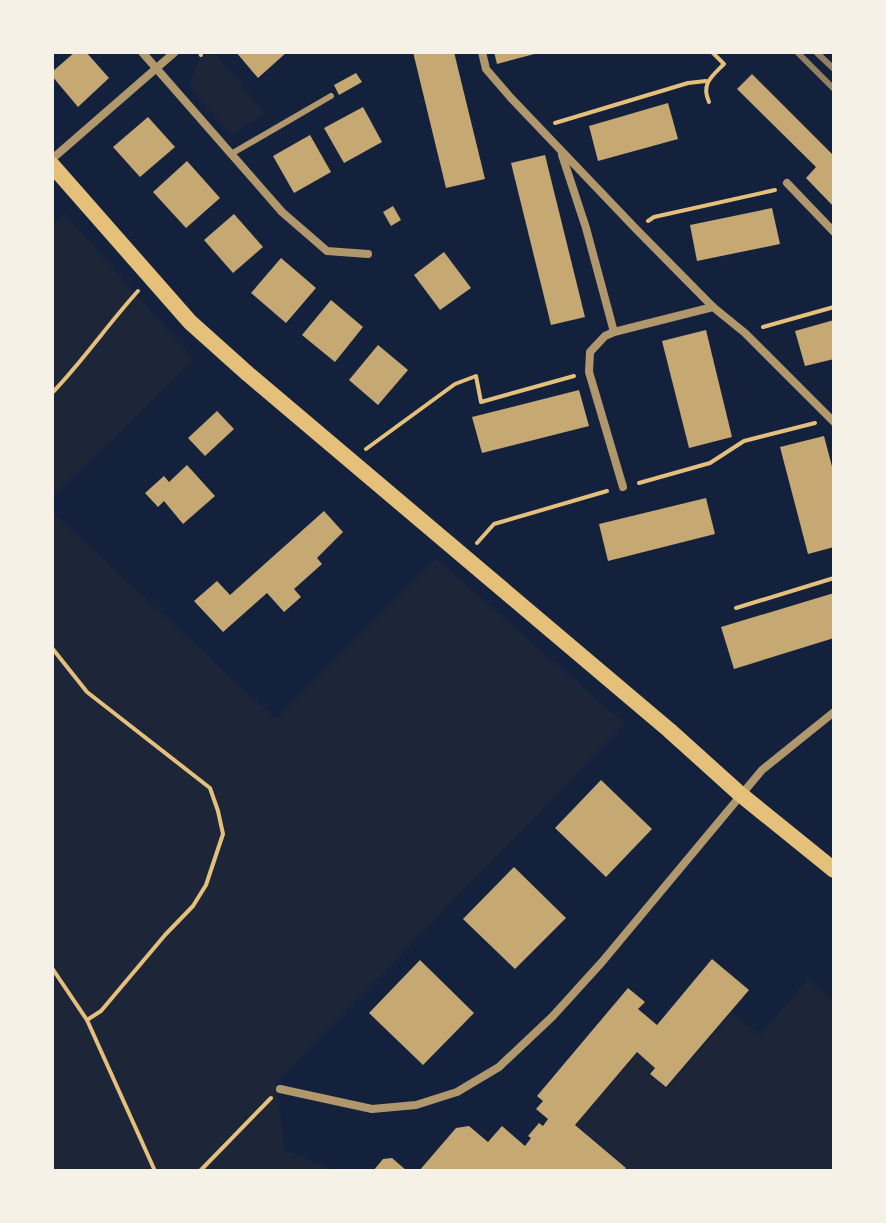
<svg xmlns="http://www.w3.org/2000/svg" width="886" height="1223" font-family="Montserrat,sans-serif">
<style>
.green{fill:#1d2539}
.building{fill:#c6a872}
.lines{fill:none;stroke-linecap:round;stroke-linejoin:round}
.path{stroke:#e5c07b;stroke-width:4}
.service{stroke:#b1986c;stroke-width:6}
.minor{stroke:#b1986c;stroke-width:8}
.secondary{stroke:#e5c07b;stroke-width:16}
.rail{stroke:#918062;stroke-width:6}
</style>
<rect width="100%" height="100%" fill="#14213d"/>
<g class="green">
<path d="M215 54 265 113 232 135 189 87 201 55Z"/>
<path d="M65 214 194 360 52 497V225Z"/>
<path d="M52 512 276 719 436 559 625 724 276 1083 285 1150 337 1171H52Z"/>
<path d="M808 979 834 1002V1171H625L627 1168 576 1125 637 1053 654 1067 649 1074 667 1089 732 1012 760 1035Z"/>
</g>
<g class="building">
<path d="M75 52H86L109 78 78 107 52 76V72Z"/>
<path d="M236 52H287L258 78Z"/>
<path d="M413 52H454L485 179 446 188Z"/>
<path d="M494 52H538V53L497 64Z"/>
<path d="M356 73 362 82 339 95 334 85Z"/>
<path d="M752 74 834 156V207L806 178 816 167 737 89Z"/>
<path d="M668 103 678 139 598 161 589 126Z"/>
<path d="M363 107 382 142 344 163 324 128Z"/>
<path d="M148 117 175 147 140 177 113 147Z"/>
<path d="M310 135 331 172 294 193 273 156Z"/>
<path d="M545 155 585 317 551 325 511 163Z"/>
<path d="M187 161 220 198 186 228 153 192Z"/>
<path d="M393 206 401 220 391 226 383 212Z"/>
<path d="M772 208 780 244 697 261 690 225Z"/>
<path d="M234 214 263 247 233 273 204 240Z"/>
<path d="M444 252 471 288 440 310 414 275Z"/>
<path d="M281 258 316 288 286 323 251 293Z"/>
<path d="M331 300 363 327 335 362 302 335Z"/>
<path d="M834 320V359L805 366 795 331Z"/>
<path d="M706 330 732 437 689 448 662 341Z"/>
<path d="M378 345 408 370 378 405 349 380Z"/>
<path d="M579 390 589 426 482 453 472 417Z"/>
<path d="M217 411 234 429 205 456 188 438Z"/>
<path d="M824 436 834 474V547L808 554 780 447Z"/>
<path d="M187 465 215 496 183 524 164 501 158 507 145 493 164 476 169 482Z"/>
<path d="M706 498 715 534 608 561 599 524Z"/>
<path d="M324 511 343 532 317 558 322 564 294 589 301 597 284 612 267 593 223 632 194 601 217 581 230 595Z"/>
<path d="M834 593V638L734 669 721 627Z"/>
<path d="M601 780 652 829 606 877 555 828Z"/>
<path d="M514 867 566 918 515 969 463 919Z"/>
<path d="M712 959 749 990 666 1087 650 1074 655 1068 637 1052 575 1125 626 1168 624 1171H419L456 1128 469 1126 488 1142 502 1126 525 1146 531 1138 528 1136 539 1123 543 1126 548 1119 536 1109 543 1101 537 1096 628 988 645 1002 638 1009 657 1025Z"/>
<path d="M420 960 474 1013 423 1065 369 1013Z"/>
<path d="M392 1158 407 1171H373L383 1159Z"/>
</g>
<g class="lines">
<g class="path">
<path d="M200 52 201 55"/>
<path d="M709 102C701 84 711 77 724 64L712 52"/>
<path d="M555 123 688 83 706 81"/>
<path d="M648 221 654 217 775 190"/>
<path d="M763 327 834 307"/>
<path d="M52 393C83 361 108 324 138 291"/>
<path d="M366 449 455 384 476 376 481 402 574 376"/>
<path d="M639 483 710 463 744 441 815 423"/>
<path d="M477 543 494 524 607 491"/>
<path d="M736 608 834 578"/>
<path d="M52 648 87 692 210 788 218 811 223 834 206 885 193 906 165 935 101 1011 87 1020"/>
<path d="M52 968 87 1020 155 1171"/>
<path d="M200 1171 271 1098"/>
</g>
<path class="service" d="M231 154 331 96"/>
<g class="minor">
<path d="M142 52 282 212 327 251 368 254"/>
<path d="M482 52 486 69 511 98 636 229 713 307 745 333 834 422"/>
<path d="M562 155 586 228 614 332 713 307"/>
<path d="M52 159 175 52"/>
<path d="M787 183 834 232"/>
<path d="M614 332 605 336 590 352 589 372 623 487"/>
<path d="M280 1089 372 1109 416 1105 457 1092 499 1067 553 1016 602 962 762 770 834 712"/>
</g>
<path class="secondary" d="M52 165 190 322 248 374 669 730 740 794 834 870"/>
<g class="rail">
<path d="M797 52 834 89"/>
<path d="M816 52 834 69"/>
</g>
</g>
<rect width="886" height="1223" fill="none" stroke="#f6f1e7" stroke-width="108"/>
</svg>
